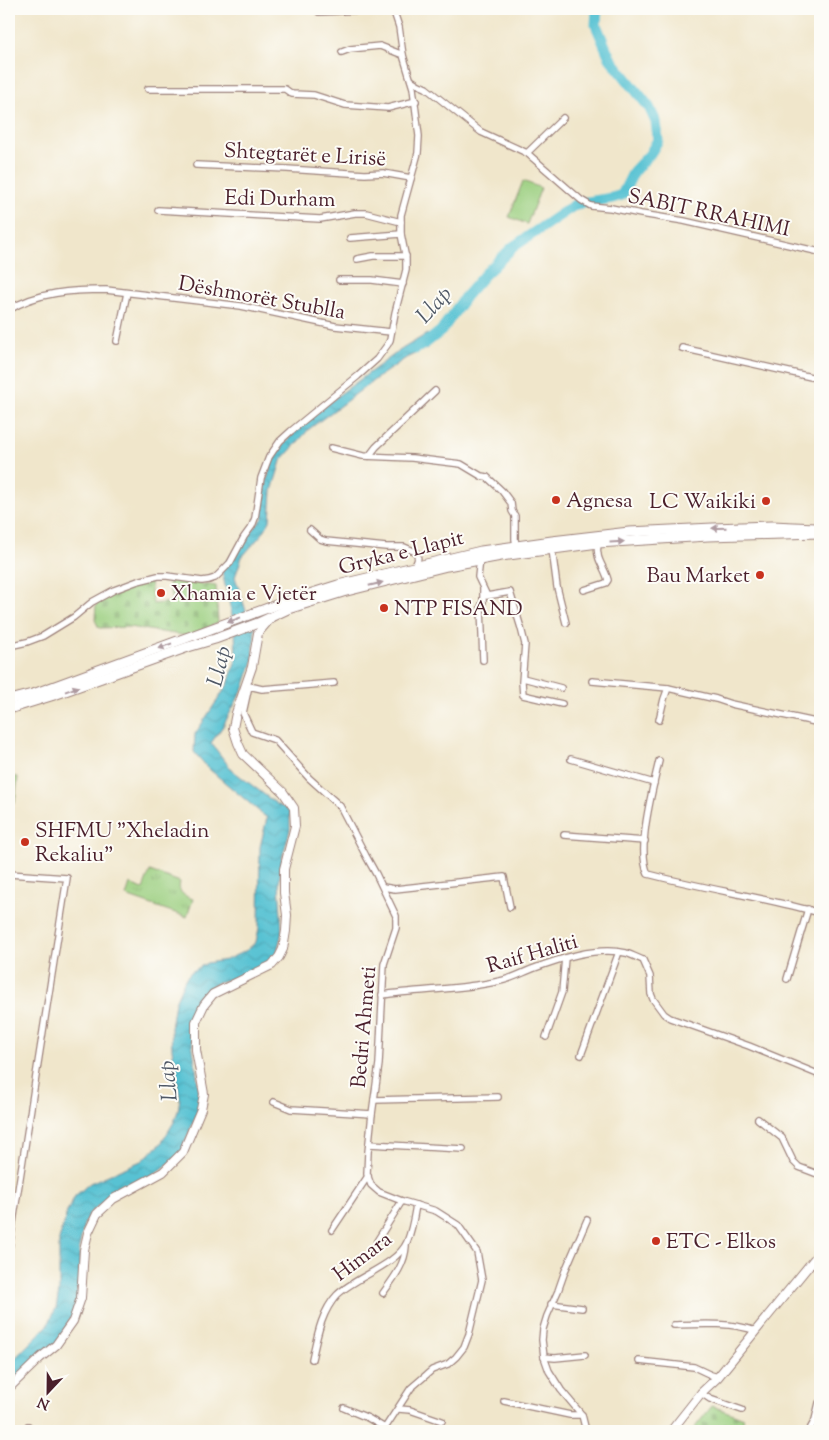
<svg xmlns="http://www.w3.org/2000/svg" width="829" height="1440" font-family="'Sorts Mill Goudy',serif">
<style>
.green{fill:#9bcf80;stroke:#727756}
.cemetery{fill:url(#cemetery-stones);stroke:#727756}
.park{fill:url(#park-tufts);stroke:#727756}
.water{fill:url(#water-waves);stroke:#51707f}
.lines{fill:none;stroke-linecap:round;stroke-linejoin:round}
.river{stroke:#58c2d3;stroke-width:11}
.minor-casing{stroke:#9d827b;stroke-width:8}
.secondary-casing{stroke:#9d827b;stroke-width:10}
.primary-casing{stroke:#9d827b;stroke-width:11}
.minor{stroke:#fff;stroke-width:5.5}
.secondary{stroke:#fff;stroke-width:8}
.primary{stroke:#fff;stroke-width:9}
.oneway{fill:#ae9aa0}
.poi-dot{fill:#c8321e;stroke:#fdfcf7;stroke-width:2}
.labels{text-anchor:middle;stroke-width:4;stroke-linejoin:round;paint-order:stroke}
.street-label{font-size:21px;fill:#4a1f2b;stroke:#fdfcf7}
.poi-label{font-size:21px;fill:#4a1f2b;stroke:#fdfcf7;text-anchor:start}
.water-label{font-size:22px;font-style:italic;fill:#4f5866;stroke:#fdfcf7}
</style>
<defs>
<pattern id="cemetery-stones" width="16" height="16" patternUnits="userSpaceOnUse" patternTransform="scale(1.25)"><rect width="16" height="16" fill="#9bcf80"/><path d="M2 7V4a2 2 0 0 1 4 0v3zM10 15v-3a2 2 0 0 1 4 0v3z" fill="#87b16f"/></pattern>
<pattern id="park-tufts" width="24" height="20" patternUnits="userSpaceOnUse" patternTransform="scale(1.25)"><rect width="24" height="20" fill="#9bcf80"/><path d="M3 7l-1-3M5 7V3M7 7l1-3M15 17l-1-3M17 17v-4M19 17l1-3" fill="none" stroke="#87b16f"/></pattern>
<pattern id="water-waves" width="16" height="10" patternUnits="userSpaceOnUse" patternTransform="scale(1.25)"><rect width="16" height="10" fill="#58c2d3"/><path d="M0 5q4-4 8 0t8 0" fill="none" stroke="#4ea6b5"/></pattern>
</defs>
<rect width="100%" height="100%" fill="#fdfcf7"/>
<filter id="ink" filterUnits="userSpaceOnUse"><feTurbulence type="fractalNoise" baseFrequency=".02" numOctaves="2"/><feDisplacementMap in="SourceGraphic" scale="10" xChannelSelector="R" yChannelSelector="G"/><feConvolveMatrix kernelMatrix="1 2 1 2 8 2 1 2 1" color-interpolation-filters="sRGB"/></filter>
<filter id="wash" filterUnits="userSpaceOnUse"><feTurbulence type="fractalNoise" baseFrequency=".0096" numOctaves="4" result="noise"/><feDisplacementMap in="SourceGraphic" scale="20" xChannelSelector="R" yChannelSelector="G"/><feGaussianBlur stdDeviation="1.12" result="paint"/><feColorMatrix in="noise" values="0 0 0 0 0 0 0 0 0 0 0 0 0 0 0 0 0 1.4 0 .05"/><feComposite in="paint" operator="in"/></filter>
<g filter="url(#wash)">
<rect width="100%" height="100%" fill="#f0e6cb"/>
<g class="green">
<path d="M523 181 541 188 527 224 509 217Z"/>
<path d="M9 776 18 777 15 803 9 802Z"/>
</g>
<g class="cemetery">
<path d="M168 579 216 586 218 623 188 636 129 627 99 628 95 620 96 604 104 597 148 581 150 583 153 604 172 602Z"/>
<path d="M712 1406 744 1418 740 1431H692Z"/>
</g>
<path class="park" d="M150 871 180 882C177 892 184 896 193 899L187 917 126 896 130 884 143 889Z"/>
<path class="water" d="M427 334 429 347 406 358 377 378 309 429 281 461 272 491 270 521 263 533 242 557 235 577 246 611 255 628 253 661 245 685 223 726 211 743 232 770 278 805 290 810V830L282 858 279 883 282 932 277 952 270 962 257 970 245 976 218 982 206 990 199 996 190 1028 201 1103 180 1155 145 1182 108 1197 90 1213 84 1224 79 1248 80 1282 77 1306 57 1343 9 1391V1364L48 1325 56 1308 59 1292V1240L67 1212 75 1196 90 1183 141 1161 161 1144 174 1122 178 1111 180 1098 172 1049 171 1028 175 1002 185 979 191 972 207 963 226 960 247 950 256 942 259 928 260 847 267 818 209 769 194 752 195 734 228 684 236 660 235 628 222 572 225 563 263 518 264 490 273 458 287 440 305 423 340 394 402 349Z"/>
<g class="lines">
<path class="river" d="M415 349 427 342 441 331 465 297 485 274 513 247 576 204 612 198 622 195 634 171 650 154 658 140 657 130 656 122 649 107 610 58 596 25 597 9"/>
</g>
</g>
<g filter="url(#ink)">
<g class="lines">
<defs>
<g id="minor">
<path d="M319 12 385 9"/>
<path d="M342 52 350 49 380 46 403 55"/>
<path d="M411 80 419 85 426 88 481 132 527 153 581 200 591 206 611 208 641 214 684 221 820 252"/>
<path d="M148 89H285L292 94 314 95 345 105 388 108 416 101"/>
<path d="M527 153 563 118"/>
<path d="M196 165 287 169 365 174 383 173 411 178"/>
<path d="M158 210 320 219 355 213H366L401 222"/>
<path d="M350 238 401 234"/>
<path d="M357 259 373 256H406"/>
<path d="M339 280H372L403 284"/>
<path d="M9 310C36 292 74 290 106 290L241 306 335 326 391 332"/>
<path d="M117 341 127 293"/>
<path d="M682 348 820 379"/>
<path d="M331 448 363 456 412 458 461 464 481 476 487 477 502 491 511 503 512 511 515 516V539L516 546"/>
<path d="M369 456 376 447 435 391"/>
<path d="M310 530 320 539 326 541 386 547H404L416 552C419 558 418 561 414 567"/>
<path d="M552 549 557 587 566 623"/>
<path d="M480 559 478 577 487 596 510 592 521 628 525 644 522 682 523 695 562 704"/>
<path d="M584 590 606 583 608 580C604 565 595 560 598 543"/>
<path d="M9 646 27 642 43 636 74 617 92 602 114 590 138 581 158 576H167L202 581 209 580 215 578 230 563 244 537 252 526 255 518 261 478 269 457 280 441 291 431 358 376 377 359 388 344 390 340 395 313 406 270V259L401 234V215L418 153 419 136 413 88 403 55 399 27 393 9"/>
<path d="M483 660 481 607 483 602V590"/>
<path d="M523 678 561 688"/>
<path d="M592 681 668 688 716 699 731 704 820 723"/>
<path d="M334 683 262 689 249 686 243 713 252 732 275 740 309 778 340 806 366 856 376 874 396 916V928L384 964 379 1064 372 1114 368 1152 367 1174 371 1185 379 1192 402 1201 436 1211 458 1225 477 1252 482 1280 469 1334 464 1347 456 1357 448 1364 432 1370 411 1388 383 1431"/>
<path d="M659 720 664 699 668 688"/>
<path d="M571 759 654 783"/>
<path d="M659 761C653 788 636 849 648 874 705 889 763 897 820 913"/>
<path d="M564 835 645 841"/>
<path d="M9 874 67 878 9 1248"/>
<path d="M383 887 395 889 504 877 510 907"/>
<path d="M787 979 808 909"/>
<path d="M382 995C421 989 461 990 500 981 511 979 522 973 532 969 559 959 596 946 626 953 632 955 638 958 643 960L650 976 651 994 653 999 664 1014 670 1018 749 1046 820 1075"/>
<path d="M546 1037 562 992 565 958"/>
<path d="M581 1055 619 952"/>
<path d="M374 1100 498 1097"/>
<path d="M274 1102 291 1109 372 1114"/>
<path d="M758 1119 782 1138 793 1161 799 1167 820 1175"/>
<path d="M369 1144 463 1149"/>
<path d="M332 1230 368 1176"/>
<path d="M377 1241 402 1201"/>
<path d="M383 1293C394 1278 405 1264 406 1246"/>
<path d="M551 1304 582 1308"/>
<path d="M674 1325C700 1324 731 1322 756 1331"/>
<path d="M544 1357 555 1358 585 1355"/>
<path d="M312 1359C317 1337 321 1312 337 1295 355 1277 397 1265 407 1242 412 1230 414 1217 416 1205"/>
<path d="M639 1361 694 1367 711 1375 718 1377"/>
<path d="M701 1393 710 1399 742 1410"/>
<path d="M504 1401 570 1415H582"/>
<path d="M344 1408 368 1418 385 1428"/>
<path d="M399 1409 410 1410 442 1421"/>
<path d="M27 1431 28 1426"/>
<path d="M586 1431 582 1415 561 1390 549 1371 544 1357 542 1340 543 1329 547 1316 558 1291 565 1271 587 1220"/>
<path d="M809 1431 815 1420 819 1403H820"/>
</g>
<g id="secondary">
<path d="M9 1388 40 1358 56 1345 73 1321 81 1298 84 1250 88 1233 97 1214 113 1199 163 1172 183 1152 201 1109 204 1094 196 1050V1022L204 1005 213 994 272 965 279 957 283 949 286 931 287 915 284 893V869L295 826 294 808 283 792 243 754 238 743 233 728 236 713 252 667 258 633 270 619"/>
<path d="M671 1431 701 1393 718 1377 820 1252"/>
</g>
<g id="primary">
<path d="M9 700 36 693 287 601 338 585 481 551 552 541 629 532 713 528 772 526 816 528"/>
<path d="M9 709 54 695 188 647 215 639 258 623 288 609 343 592 447 566 501 556 598 543 708 536 820 533"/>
</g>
</defs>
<use href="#minor" class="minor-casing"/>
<use href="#secondary" class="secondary-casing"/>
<use href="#primary" class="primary-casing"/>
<use href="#minor" class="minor"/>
<use href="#secondary" class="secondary"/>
<use href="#primary" class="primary"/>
</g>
<defs><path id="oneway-solid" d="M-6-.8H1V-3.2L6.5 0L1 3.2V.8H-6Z" transform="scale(1.25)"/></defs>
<g class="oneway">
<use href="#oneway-solid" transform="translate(719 528) rotate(179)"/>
<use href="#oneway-solid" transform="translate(617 542) rotate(-4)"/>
<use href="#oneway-solid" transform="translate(376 584) rotate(-14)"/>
<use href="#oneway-solid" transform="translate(234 620) rotate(160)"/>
<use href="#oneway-solid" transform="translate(165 646) rotate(160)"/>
<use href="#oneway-solid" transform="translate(72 689) rotate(-20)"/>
</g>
</g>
<g class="poi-dot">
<circle cx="556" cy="500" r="5"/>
<circle cx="766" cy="501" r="5"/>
<circle cx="760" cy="575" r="5"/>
<circle cx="161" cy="593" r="5"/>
<circle cx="384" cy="608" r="5"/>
<circle cx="25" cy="842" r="5"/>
<circle cx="656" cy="1241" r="5"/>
</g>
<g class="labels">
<g class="street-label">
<text transform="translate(305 154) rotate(3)" y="7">Shtegtarët e Lirisë</text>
<text transform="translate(280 198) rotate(1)" y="7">Edi Durham</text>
<text transform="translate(709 212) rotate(12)" y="7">SABIT RRAHIMI</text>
<text transform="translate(262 297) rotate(10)" y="7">Dëshmorët Stublla</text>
<text transform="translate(401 552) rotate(-14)" y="7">Gryka e Llapit</text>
<text transform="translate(532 953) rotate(-16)" y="7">Raif Haliti</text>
<text transform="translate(363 1027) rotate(-85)" y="7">Bedri Ahmeti</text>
<text transform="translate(362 1256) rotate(-37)" y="7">Himara</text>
</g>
<g class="poi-label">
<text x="566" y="507">Agnesa</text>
<text x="756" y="508" text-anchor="end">LC Waikiki</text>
<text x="750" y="582" text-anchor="end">Bau Market</text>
<text x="171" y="600">Xhamia e Vjetër</text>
<text x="394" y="615">NTP FISAND</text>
<text x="35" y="837">SHFMU "Xheladin<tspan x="35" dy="24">Rekaliu"</tspan></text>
<text x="666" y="1248">ETC - Elkos</text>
</g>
<g class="water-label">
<text transform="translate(433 304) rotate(-48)" y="8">Llap</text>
<text transform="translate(218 666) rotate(-76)" y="8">Llap</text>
<text transform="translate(167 1081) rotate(-95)" y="8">Llap</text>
</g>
</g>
<rect width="829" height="1440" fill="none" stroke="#fdfcf7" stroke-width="30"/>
<g transform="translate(48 1392) rotate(202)" stroke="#fdfcf7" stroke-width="4" paint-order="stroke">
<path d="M0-4L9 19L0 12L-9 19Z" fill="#4a1f2b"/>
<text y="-8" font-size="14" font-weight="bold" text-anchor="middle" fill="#4a1f2b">N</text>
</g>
</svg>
